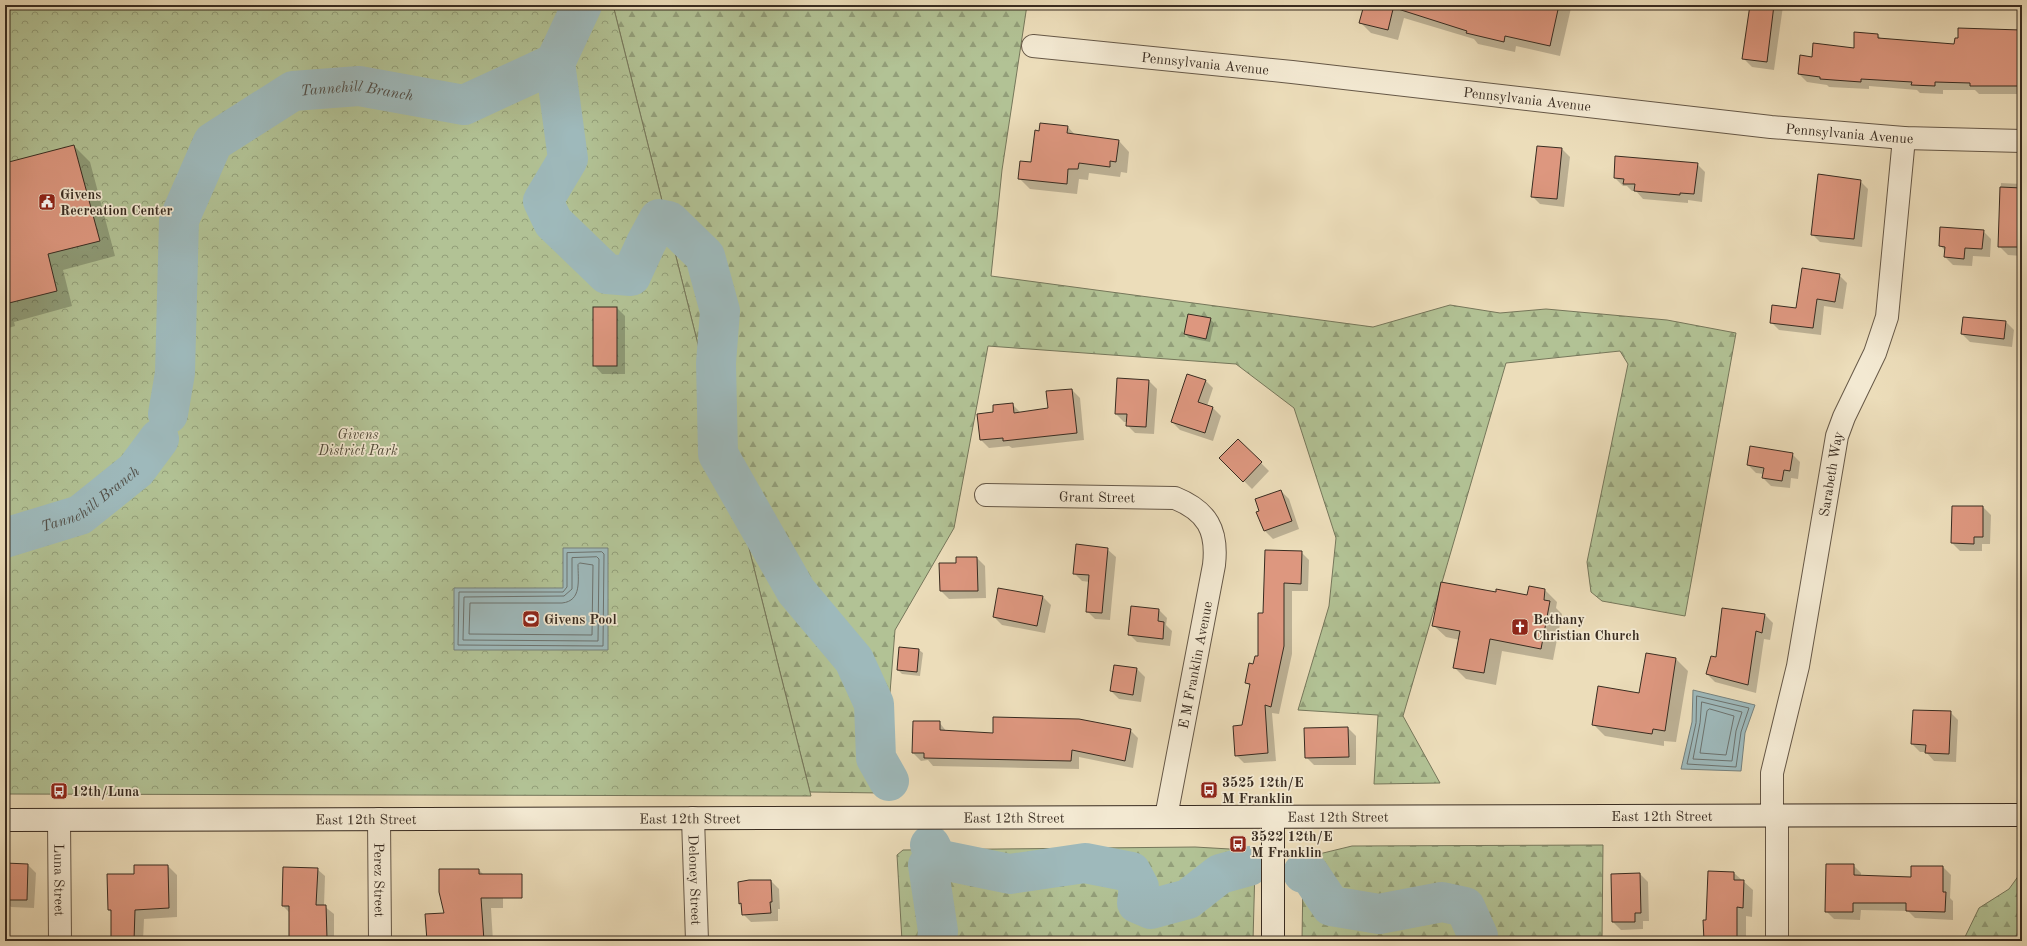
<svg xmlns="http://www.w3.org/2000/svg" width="2027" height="946" font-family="'Old Standard TT',serif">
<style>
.forest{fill:url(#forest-firs);stroke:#76775b}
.park{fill:url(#park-crowns);stroke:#76775b}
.water{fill:#9eb9bb;stroke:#76817d}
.shadow{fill:#0003}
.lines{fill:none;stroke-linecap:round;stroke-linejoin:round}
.shore{stroke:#6c726e;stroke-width:1}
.river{stroke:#9eb9bb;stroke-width:40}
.building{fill:#dd977f;stroke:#392c21}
.street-casing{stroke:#665847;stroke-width:24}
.secondary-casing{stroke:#392c21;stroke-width:24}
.street{stroke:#f3e9d2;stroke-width:22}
.secondary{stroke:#f3e9d2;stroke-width:22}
.labels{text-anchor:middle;stroke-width:3.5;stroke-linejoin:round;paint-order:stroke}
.street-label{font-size:14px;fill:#392c21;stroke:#f3e9d2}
.poi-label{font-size:14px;font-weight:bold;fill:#392c21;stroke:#f3e9d2;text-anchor:start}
.park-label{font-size:14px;font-style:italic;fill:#514a38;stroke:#f3e9d2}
.water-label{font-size:15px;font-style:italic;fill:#524f48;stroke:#f3e9d2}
</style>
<defs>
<pattern id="forest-firs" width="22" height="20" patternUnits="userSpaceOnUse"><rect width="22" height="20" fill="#b2c295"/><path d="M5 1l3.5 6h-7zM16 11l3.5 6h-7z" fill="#929e79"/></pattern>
<pattern id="park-crowns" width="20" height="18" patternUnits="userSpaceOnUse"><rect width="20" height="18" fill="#b2c295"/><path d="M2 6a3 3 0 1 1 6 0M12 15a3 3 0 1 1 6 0" fill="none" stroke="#929e79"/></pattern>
</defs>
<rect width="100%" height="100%" fill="#ecddba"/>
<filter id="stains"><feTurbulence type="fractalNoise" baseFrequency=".005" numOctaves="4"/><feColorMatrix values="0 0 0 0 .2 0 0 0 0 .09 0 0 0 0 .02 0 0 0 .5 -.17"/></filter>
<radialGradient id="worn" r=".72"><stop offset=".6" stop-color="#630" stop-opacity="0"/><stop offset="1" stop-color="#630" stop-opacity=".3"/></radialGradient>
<g class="forest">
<path d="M613 5H1027L1002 170 991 276 1373 327 1450 305 1500 313 1546 309 1667 320 1736 333 1685 616 1602 601 1591 592 1587 562 1628 364 1620 351 1506 363 1403 716 1440 783 1374 784 1378 715 1298 710 1329 606 1336 538 1294 408 1236 364 988 346 954 528 895 630 882 793 810 792Z"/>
<path d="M1603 845 1602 941H1302L1303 876 1319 854 1352 846Z"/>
<path d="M1195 847 1247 850 1251 855 1255 866 1253 941H902L897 855 903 850Z"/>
<path d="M2022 871V941H1963L1979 908 2009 889Z"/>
</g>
<path class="park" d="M5 5H613L811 796 5 794Z"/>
<g class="water">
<path d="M563 548H608V650H454V588H563Z"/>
<path d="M1693 690 1755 705 1745 733 1741 771 1681 769 1692 722Z"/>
</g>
<g class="shadow">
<path d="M1365 5H1568L1571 8 1560 56 1516 46 1515 52 1478 44 1474 39 1404 18 1398 40 1371 33 1361 23Z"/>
<path d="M1751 5 1783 6 1774 70 1752 67 1744 59Z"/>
<path d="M2020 31 2022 33V94H1979L1975 90H1943V94L1920 93 1917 90 1869 86V89L1829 87 1827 85 1807 82 1799 74 1813 58 1855 49 1878 35 1882 40 1955 45Z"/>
<path d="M1068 127 1076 136 1119 141 1129 152 1127 173 1121 172 1120 177 1089 173 1088 180 1079 179 1077 194 1030 189 1019 178 1032 163 1039 132Z"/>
<path d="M74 146 90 162 115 256 63 270 72 306 14 322 15 326 5 329V164Z"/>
<path d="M1538 147 1562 149 1570 157 1564 207 1540 204 1532 196Z"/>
<path d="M1697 164 1705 172 1702 202 1688 200V203L1643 199 1636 191H1632L1627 186H1623L1615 178Z"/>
<path d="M1860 181 1868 189 1862 247 1820 242 1812 234Z"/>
<path d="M2001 183 2022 184V256L2008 255 1999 246Z"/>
<path d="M1983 231 1991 239 1990 257 1973 256 1972 266 1953 265 1945 257 1946 252 1940 245Z"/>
<path d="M1839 275 1847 283 1843 309 1824 306 1821 335 1779 330 1771 322 1796 309Z"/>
<path d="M617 308 625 316V374H602L594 365Z"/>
<path d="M1210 319 1214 323 1210 342 1189 338 1185 334Z"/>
<path d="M2006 322 2014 330 2012 347 1970 342 1962 334Z"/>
<path d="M1205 380 1213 388 1207 406 1213 408 1221 416 1213 441 1180 430 1172 422Z"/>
<path d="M1149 381 1157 389 1154 434 1135 433 1127 425V422H1124L1116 414Z"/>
<path d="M1072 390 1080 398 1084 440 1012 448 1009 446 989 448 981 440 978 414 995 413 1012 404 1021 413 1049 409Z"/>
<path d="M1238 440 1269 471 1252 489 1221 458Z"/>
<path d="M1792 454 1800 462 1798 479 1791 478 1790 488 1771 486 1763 478 1764 474 1756 473 1748 465Z"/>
<path d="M1281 491 1289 499 1299 529 1273 539 1265 531Z"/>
<path d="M1983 507 1991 515 1990 544H1982V551H1960L1952 543Z"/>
<path d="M1107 549 1116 557 1110 620 1095 619 1087 611 1090 582 1082 581 1074 573Z"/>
<path d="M1301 552 1309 560 1308 591H1292V654L1279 714 1272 713 1276 761 1244 763 1236 755 1250 686 1246 683 1259 657 1264 614Z"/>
<path d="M977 558 985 566 986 598 949 599 941 591Z"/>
<path d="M1529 587 1545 590 1557 602 1556 608 1562 614 1553 660 1502 651 1496 685 1466 679 1454 667 1460 640 1446 637 1433 625 1496 593 1528 596Z"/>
<path d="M999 589 1043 597 1051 605 1045 633 1002 625 994 617Z"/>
<path d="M1159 610 1167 618 1166 625 1172 631 1170 646 1137 642 1129 634Z"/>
<path d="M1765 615 1773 623 1770 640 1764 639 1756 693 1715 682 1707 674 1716 658Z"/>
<path d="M900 648 919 650 923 653 920 676 902 674 898 670Z"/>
<path d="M1676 659 1688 671 1676 742 1664 741V746L1605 736 1593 724 1640 694Z"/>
<path d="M1115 666 1137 669 1145 677 1141 702 1119 699 1111 691Z"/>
<path d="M1950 712 1958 720 1956 762 1934 761 1926 752H1920L1912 744Z"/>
<path d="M939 722 947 732 994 734 1130 730 1138 738 1133 768 1079 757V769L933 766 928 760 921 761 913 753Z"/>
<path d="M1348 728 1356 736V765H1314L1306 757Z"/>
<path d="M5 864 28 865 36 873 34 908 11 907 5 901Z"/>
<path d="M1853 865 1861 873V877L1912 878 1943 867 1951 875 1950 898 1953 901V920L1915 918 1908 911 1861 910 1860 920 1834 919 1826 911Z"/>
<path d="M135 866H168L177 875V917L144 919 143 941H112V913L109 910 135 875Z"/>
<path d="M317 869 325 876 324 906 334 914V941H290V913L283 906Z"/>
<path d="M479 870 484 875 503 885V908H491L493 941H428L445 914Z"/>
<path d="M1734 873 1753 890 1752 917 1746 916V941H1705L1707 921Z"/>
<path d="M1640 874 1648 882 1649 921H1643V929L1621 930 1613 922 1612 875Z"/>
<path d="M771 881 779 889 780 909H778V921L751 922 743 914V906L740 903Z"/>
</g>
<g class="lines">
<g class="shore">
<path d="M602 552 604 554 603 646 458 645 459 592H563L567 587V553Z"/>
<path d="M597 557 599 559 598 641 463 640 464 597 564 596 572 589V558Z"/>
<path d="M580 563 593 565 592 635 469 634 470 603H562C582 601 578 580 578 565Z"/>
<path d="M1697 696 1749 708 1741 732 1736 767 1687 764 1696 723Z"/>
<path d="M1702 702 1742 712 1736 731 1732 761 1693 759 1700 723Z"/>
<path d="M1710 709 1734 716 1726 755 1700 753 1707 711Z"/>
</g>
<g class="river">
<path d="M555 63 568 159 543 201 553 222 607 274 631 276 646 243 659 219 669 221 705 256 720 311 716 363 718 454 796 591 854 660 874 704 876 758 889 781"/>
<path id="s1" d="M168 414 175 373 179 220 213 142 293 91 359 86 464 105 555 63 582 5"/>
<path id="s2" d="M5 538 80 515 136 470 159 439"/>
<path d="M930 845 937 859 1010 874 1085 863 1131 872 1139 887 1137 903 1151 909 1188 899 1220 874 1249 866"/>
<path d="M1303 873H1309L1331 906 1379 914 1442 902 1465 907 1478 936V941"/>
<path d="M937 941 938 931 928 865 937 859"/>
</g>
</g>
<g class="building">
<path d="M1364 5H1394L1388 30 1359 23Z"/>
<path d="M1399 5H1559L1550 46 1505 36 1504 42 1466 33 1467 31 1398 9Z"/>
<path d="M1750 5H1774L1767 62 1742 59Z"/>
<path d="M1958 28 2021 30 2022 86H1970V83L1935 82V86L1911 85 1912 82 1861 79V82L1820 79V77L1798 74 1800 55 1812 57 1813 43 1854 48V32L1878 34V38L1954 44 1955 38H1958Z"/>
<path d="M1040 123 1068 126 1067 133 1119 140 1116 162 1110 161V167L1079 163 1078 169H1068L1067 184 1018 179 1020 161 1031 162 1035 130 1039 131Z"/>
<path d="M74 145 100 241 48 254 57 291 5 304V163Z"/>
<path d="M1537 146 1562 148 1557 199 1531 197Z"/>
<path d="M1615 156 1698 163 1694 194 1680 193V195L1634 191 1635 184H1623L1624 179 1614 178Z"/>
<path d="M1818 174 1861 180 1854 239 1811 235Z"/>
<path d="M2000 187 2022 188V247H1998Z"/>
<path d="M1940 227 1984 230 1982 249 1965 248 1964 259 1944 257 1945 247 1939 246Z"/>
<path d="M1802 268 1840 274 1835 302 1817 299 1813 328 1770 323 1772 305 1796 308Z"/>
<rect x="593" y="307" width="24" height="59"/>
<path d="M1188 314 1211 318 1206 339 1184 334Z"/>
<path d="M1963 317 2006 321 2004 339 1961 334Z"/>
<path d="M1187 374 1206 380 1198 402 1213 407 1205 433 1171 422Z"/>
<path d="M1117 378 1149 380 1146 427 1126 426 1127 414H1115Z"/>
<path d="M1072 389 1077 433 1003 441V438L980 440 977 414 993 412V405L1013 403 1014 413 1048 408 1046 391Z"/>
<path d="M1238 439 1262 462 1243 482 1219 458Z"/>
<path d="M1750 446 1793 453 1790 471 1784 470 1782 481 1762 478 1764 468 1747 465Z"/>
<path d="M1281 490 1292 521 1264 531 1256 512 1259 511 1255 499Z"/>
<path d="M1952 506H1983V537H1974V544L1951 543Z"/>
<path d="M1076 544 1108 548 1102 613 1086 612 1089 575 1073 574Z"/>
<path d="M1265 550 1302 551 1301 584 1284 583V646L1271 707 1265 705 1268 753 1235 756 1233 726 1242 725 1250 684 1245 683 1249 663 1253 664 1255 656H1258V613H1263Z"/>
<path d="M956 557H977L978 591H940L939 563H956Z"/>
<path d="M1441 582 1496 592V589L1527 595 1529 586 1545 589 1544 600 1550 601 1541 649 1490 639 1484 673 1453 668 1460 631 1432 626Z"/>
<path d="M998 588 1043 596 1037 626 993 617Z"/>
<path d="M1131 606 1159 609 1158 621 1164 622 1163 639 1128 635Z"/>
<path d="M1722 608 1765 614 1762 633 1756 631 1748 685 1706 674 1711 656 1716 657Z"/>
<path d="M899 647 919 649 917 672 897 670Z"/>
<path d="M1646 653 1676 658 1665 731 1653 729 1652 734 1592 725 1598 686 1639 693Z"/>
<path d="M1114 665 1137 668 1133 695 1110 691Z"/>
<path d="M1913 710 1951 711 1949 754 1925 753 1926 745 1911 744Z"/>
<path d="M993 717 1079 719 1131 729 1125 761 1072 750 1071 761 924 758V753H912L913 721H940V730L993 733Z"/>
<path d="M1348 727 1349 757 1305 758 1304 728Z"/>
<path d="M5 863 28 864 27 900H5Z"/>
<path d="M1826 864H1854V875L1911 877V866H1943V892H1946L1945 912 1906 911V903H1853V912H1825Z"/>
<path d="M134 865H168L169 908 135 910 134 941H111V910H108L107 874H134Z"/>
<path d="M283 867 318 868 316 905H326L327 938H320V941H289V906H282Z"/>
<path d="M439 869H479V874H522V898H481L484 941H427L425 914 444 913 439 892Z"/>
<path d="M1708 871 1734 872V880H1744L1743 908 1737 907V941H1704L1703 920H1706Z"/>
<path d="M1640 873 1641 913H1635V922H1612L1611 874Z"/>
<path d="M749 880H771L772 902H770L771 913 742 915 741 903 739 904 738 882Z"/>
</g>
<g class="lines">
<defs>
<g id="street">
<path id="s3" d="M1033 46 1292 72 1771 127 1904 138 2022 141"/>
<path id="s4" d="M986 495 1175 498C1207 511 1218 530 1214 565L1166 817"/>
<path id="s5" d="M1772 816V773L1798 666 1837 436 1844 417 1875 353 1887 317 1904 138"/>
<path d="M1777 816V941"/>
<path id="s6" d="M693 818 697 941"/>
<path id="s7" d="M379 819 380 941"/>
<path id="s8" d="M59 820 60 941"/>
</g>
<g id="secondary">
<path d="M1273 817V941"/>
<path id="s9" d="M5 820 2022 815"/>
</g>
</defs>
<use href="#street" class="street-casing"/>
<use href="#secondary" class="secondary-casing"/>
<use href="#street" class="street"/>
<use href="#secondary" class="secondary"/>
</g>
<defs>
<symbol id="civic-square" viewBox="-11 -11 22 22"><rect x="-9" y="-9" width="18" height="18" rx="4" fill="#8f2418" stroke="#f3e9d2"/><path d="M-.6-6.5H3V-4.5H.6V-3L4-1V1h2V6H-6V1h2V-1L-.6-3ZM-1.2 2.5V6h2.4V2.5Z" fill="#fff"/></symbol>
<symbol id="stadium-square" viewBox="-11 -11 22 22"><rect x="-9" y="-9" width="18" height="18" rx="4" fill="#8f2418" stroke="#f3e9d2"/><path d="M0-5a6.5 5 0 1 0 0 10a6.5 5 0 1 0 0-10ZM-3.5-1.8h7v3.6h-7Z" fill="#fff"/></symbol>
<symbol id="church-square" viewBox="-11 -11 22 22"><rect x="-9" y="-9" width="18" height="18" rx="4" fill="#8f2418" stroke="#f3e9d2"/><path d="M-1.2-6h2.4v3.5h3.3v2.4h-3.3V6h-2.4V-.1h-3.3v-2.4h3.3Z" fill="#fff"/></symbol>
<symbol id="bus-square" viewBox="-11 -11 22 22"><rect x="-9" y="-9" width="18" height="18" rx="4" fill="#8f2418" stroke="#f3e9d2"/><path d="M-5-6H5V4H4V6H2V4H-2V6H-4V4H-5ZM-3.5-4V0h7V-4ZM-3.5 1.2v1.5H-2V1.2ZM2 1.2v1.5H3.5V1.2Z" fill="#fff"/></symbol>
</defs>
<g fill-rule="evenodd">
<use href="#civic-square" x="37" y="192" width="20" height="20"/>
<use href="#stadium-square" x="521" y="609" width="20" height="20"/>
<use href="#church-square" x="1510" y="617" width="20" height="20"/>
<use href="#bus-square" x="1199" y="780" width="20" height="20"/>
<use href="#bus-square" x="49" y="781" width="20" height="20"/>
<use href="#bus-square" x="1228" y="834" width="20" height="20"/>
</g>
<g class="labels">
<g class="street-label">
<text dy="5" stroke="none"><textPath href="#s3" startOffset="173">Pennsylvania Avenue</textPath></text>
<text dy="5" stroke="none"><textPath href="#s3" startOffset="497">Pennsylvania Avenue</textPath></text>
<text dy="5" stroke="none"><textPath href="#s3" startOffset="821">Pennsylvania Avenue</textPath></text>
<text dy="5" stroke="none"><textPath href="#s5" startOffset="348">Sarabeth Way</textPath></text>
<text dy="5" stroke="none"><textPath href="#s4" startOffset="111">Grant Street</textPath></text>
<text transform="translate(1195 665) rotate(-79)" y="5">E M Franklin Avenue</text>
<text dy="5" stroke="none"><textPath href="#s9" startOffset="1657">East 12th Street</textPath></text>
<text dy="5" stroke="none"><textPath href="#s9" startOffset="1333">East 12th Street</textPath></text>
<text dy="5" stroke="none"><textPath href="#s9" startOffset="685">East 12th Street</textPath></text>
<text dy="5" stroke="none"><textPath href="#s9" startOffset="1009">East 12th Street</textPath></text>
<text dy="5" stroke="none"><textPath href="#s9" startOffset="361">East 12th Street</textPath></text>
<text dy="5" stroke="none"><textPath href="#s8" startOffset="60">Luna Street</textPath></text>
<text dy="5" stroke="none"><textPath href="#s7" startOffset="61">Perez Street</textPath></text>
<text dy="5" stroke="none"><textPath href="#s6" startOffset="62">Deloney Street</textPath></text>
</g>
<g class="poi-label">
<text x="60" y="199">Givens<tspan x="60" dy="16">Recreation Center</tspan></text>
<text x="544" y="624">Givens Pool</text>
<text x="1533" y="624">Bethany<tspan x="1533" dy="16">Christian Church</tspan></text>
<text x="1222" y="787">3525 12th/E<tspan x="1222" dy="16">M Franklin</tspan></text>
<text x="72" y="796">12th/Luna</text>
<text x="1251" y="841">3522 12th/E<tspan x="1251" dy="16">M Franklin</tspan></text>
</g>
<g class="park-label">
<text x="358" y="439">Givens<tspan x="358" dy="16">District Park</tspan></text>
</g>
<g class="water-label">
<text dy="5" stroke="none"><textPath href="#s1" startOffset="439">Tannehill Branch</textPath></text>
<text dy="5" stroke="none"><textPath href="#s2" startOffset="95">Tannehill Branch</textPath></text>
</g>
</g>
<rect width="2027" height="946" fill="none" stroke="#ecddba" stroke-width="20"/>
<rect x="6" y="6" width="2015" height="934" fill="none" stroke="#392c21" stroke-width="2"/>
<rect x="10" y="10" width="2007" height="926" fill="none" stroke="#392c21"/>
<rect width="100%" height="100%" filter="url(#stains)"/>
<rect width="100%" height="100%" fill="url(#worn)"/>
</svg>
